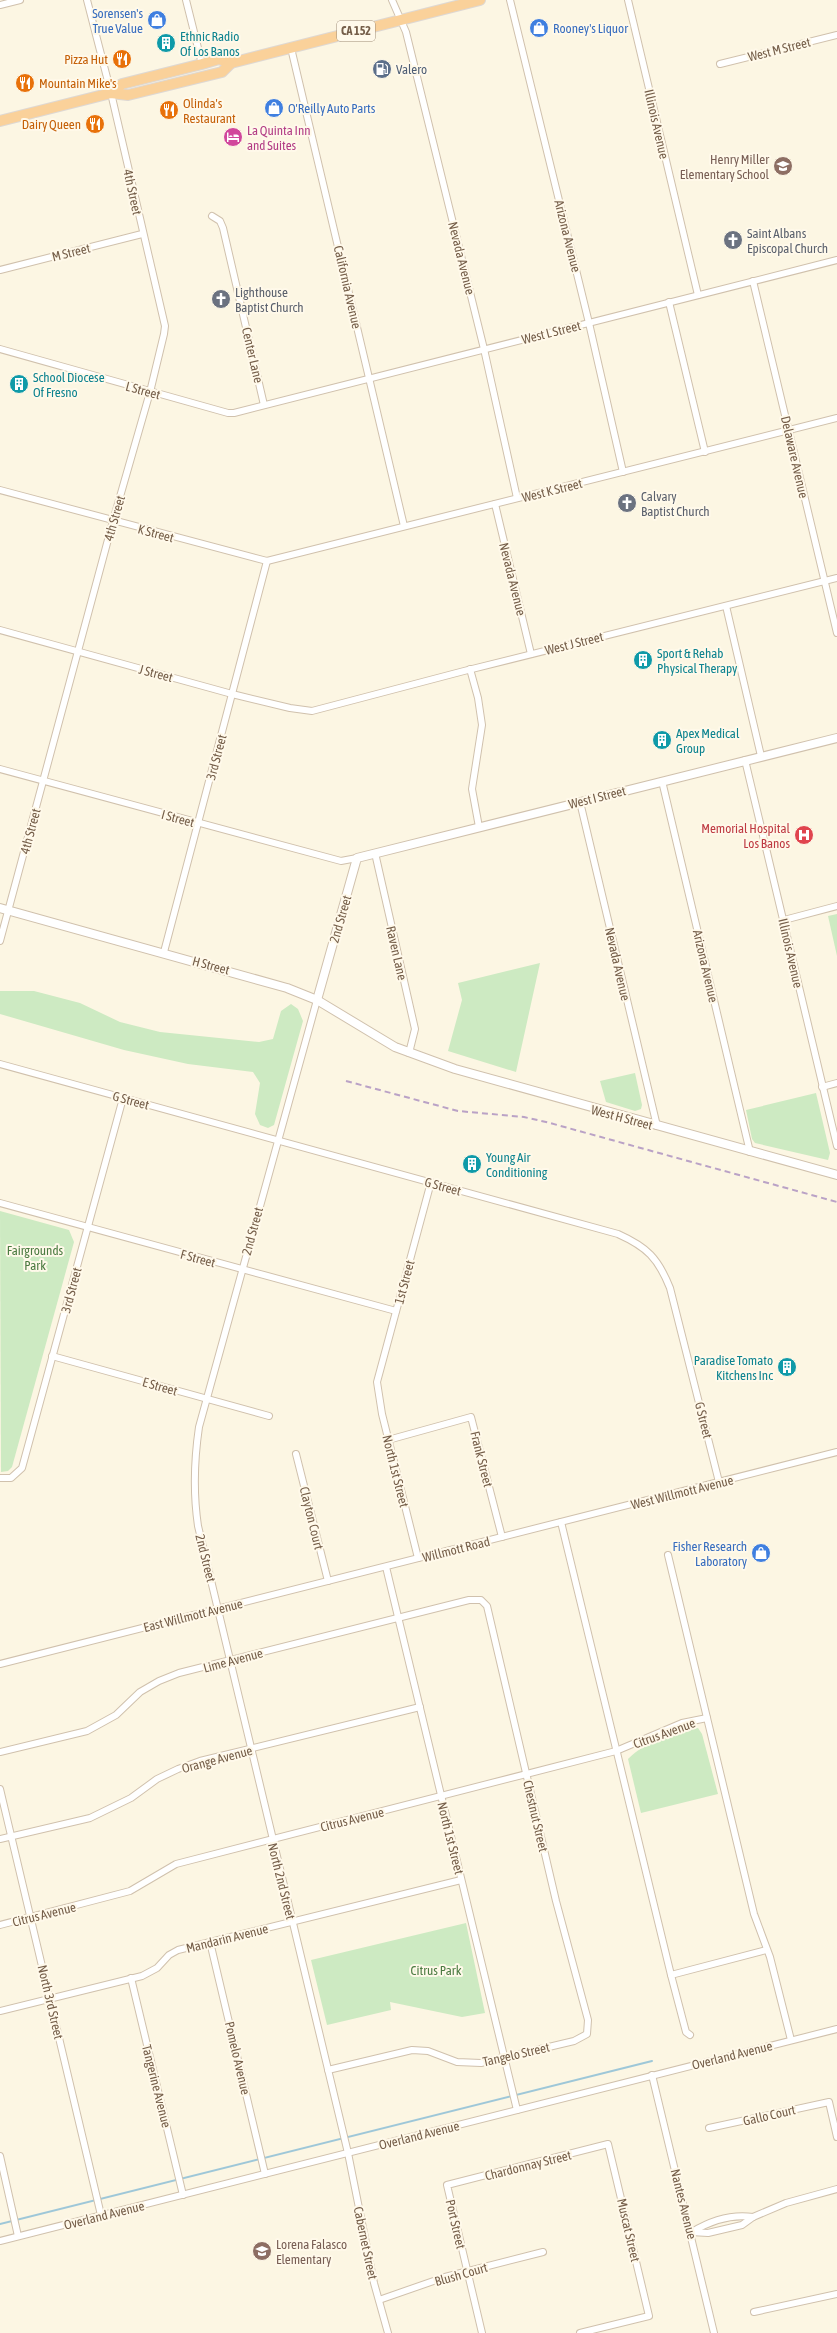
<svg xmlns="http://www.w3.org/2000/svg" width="837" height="2333" font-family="'Asap Condensed',sans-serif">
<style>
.green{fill:#cdeac2}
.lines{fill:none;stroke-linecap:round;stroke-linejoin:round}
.stream{stroke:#9ec7d8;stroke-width:2}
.minor-casing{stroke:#d0c1ad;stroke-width:8}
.tertiary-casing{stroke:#d0c1ad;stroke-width:10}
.trunk-casing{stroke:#ded8d3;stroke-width:12}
.minor{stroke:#fff;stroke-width:6}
.tertiary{stroke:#fff;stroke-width:8}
.trunk{stroke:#fad19a;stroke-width:10}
.rail{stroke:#baa2c6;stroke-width:2;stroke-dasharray:6 4;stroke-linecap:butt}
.labels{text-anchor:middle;stroke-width:4;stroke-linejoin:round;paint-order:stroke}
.shield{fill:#fff9ea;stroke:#9e8c79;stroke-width:1}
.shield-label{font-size:12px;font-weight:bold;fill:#755e49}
.shop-label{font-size:13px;fill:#366cbe;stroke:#fff9ea;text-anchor:end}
.culture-label{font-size:13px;fill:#0d838f;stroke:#fff9ea;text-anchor:start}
.street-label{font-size:13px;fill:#755e49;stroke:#fff9ea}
.food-label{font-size:13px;fill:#c56008;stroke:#fff9ea;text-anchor:end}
.service-label{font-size:13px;fill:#4e5e75;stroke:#fff9ea;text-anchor:start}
.hotel-label{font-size:13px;fill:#b23c85;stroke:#fff9ea;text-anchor:start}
.education-label{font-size:13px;fill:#785e54;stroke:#fff9ea;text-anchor:end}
.worship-label{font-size:13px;fill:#5b616d;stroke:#fff9ea;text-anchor:start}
.health-label{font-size:13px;fill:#be3a42;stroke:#fff9ea;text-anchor:end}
.park-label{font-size:13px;fill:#4b7b41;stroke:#fff9ea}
</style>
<rect width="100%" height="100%" fill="#fcf6e3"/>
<g class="green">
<path d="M837 914V956L828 916Z"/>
<path d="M540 963 516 1072 448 1051 462 1000 458 983Z"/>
<path d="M0 991H34L80 1003 120 1022 160 1032 259 1042 273 1039 281 1011 291 1004 298 1009 303 1021 274 1125 268 1128 260 1125 255 1114 260 1083 253 1072 188 1064 124 1050 0 1014Z"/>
<path d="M635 1073 642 1105 641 1109 635 1111 606 1102 600 1081Z"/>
<path d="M816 1093 830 1153 828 1160 755 1143 752 1139 746 1110Z"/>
<path d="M0 1211 69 1230 74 1242 12 1467 8 1471 1 1472Z"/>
<path d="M698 1728 702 1734 718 1794 641 1813 628 1759C644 1742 675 1732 698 1728Z"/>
<path d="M466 1923 485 2013 462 2017 390 2002 391 2010 327 2025 311 1960Z"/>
</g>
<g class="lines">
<path class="stream" d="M0 2224 652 2061"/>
<defs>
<g id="minor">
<path d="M186 0 202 64"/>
<path d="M392 0 406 32 484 349 517 498"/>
<path d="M510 0 589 323 623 472"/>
<path d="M628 0 698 295"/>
<path d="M0 5 20 0"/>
<path d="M291 48 404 526"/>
<path d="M720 64 837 35"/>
<path d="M212 216 220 221 223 228 264 405"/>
<path d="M0 270 142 234"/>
<path d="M753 281 837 633"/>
<path d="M669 302 705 452"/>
<path d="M0 349 228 413H234L837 260"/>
<path d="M0 490 267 561 837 418"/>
<path d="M495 504 531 654"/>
<path d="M726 606 761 756"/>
<path d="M0 630 232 694 290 708 312 711 464 671 837 578"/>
<path d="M470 669 478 698 482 725 472 789 479 827"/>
<path d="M745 760 837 1146"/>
<path d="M0 769 341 861 357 858"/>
<path d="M662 781 750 1152"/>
<path d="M580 802 657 1126"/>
<path d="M375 853 415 1029 409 1053"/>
<path d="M784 920 837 906"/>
<path d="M0 941 113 521 150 392 164 334 165 326 111 93 87 0"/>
<path d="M164 952 267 561"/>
<path d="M317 1000 199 1427C194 1461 193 1492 198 1526L348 2153 374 2283 388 2333"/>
<path d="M0 1064 618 1234C647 1247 658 1258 670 1288L719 1482"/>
<path d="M822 1087 837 1083"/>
<path d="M0 1203 396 1311"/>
<path d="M52 1356 269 1416"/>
<path d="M388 1440 471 1417 502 1537"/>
<path d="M296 1454 328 1581"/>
<path d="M0 1478H11L22 1468 123 1098"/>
<path d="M561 1522 671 1975 686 2032 690 2035"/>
<path d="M668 1555 754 1914 770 1957 791 2040"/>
<path d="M418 1558 382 1414 377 1382 431 1182"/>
<path d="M386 1567 517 2110"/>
<path d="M0 1664 837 1452"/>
<path d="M0 1752 87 1731 116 1715 140 1692 159 1681 179 1673 469 1600H481L487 1606 556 1901 588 2020 587 2034 574 2041 481 2063 457 2062 428 2051 412 2050 328 2070"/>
<path d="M0 1789 101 2215"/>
<path d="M0 1839 90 1818 131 1798 157 1779 178 1769 200 1761 420 1707"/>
<path d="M0 1925 130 1891 176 1864 616 1751 682 1723 707 1718"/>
<path d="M210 1942 265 2174"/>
<path d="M671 1975 766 1950"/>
<path d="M131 1978 183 2195"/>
<path d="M0 2011 142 1976 157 1968 169 1955 178 1950 461 1880"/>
<path d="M652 2075 714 2333"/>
<path d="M709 2128 829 2102 837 2137"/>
<path d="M0 2156 18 2236"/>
<path d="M691 2232 708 2233 742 2225 753 2217 786 2203 837 2189"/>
<path d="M692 2232C710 2221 731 2214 753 2217"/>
<path d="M0 2241 837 2029"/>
<path d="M379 2300 445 2277 543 2252"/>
<path d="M754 2312 837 2294"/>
<path d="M482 2333 447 2185 608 2144 649 2316 580 2333"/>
</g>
<g id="tertiary">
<path d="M0 908 287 988 317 1000 395 1047 455 1069 837 1175"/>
<path d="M317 1000 357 858 837 738"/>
</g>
<g id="trunk">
<path d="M111 93 122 84 202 64 219 59 231 63 480 0"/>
<path d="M0 121 111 93 128 95 222 72 231 63"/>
</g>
</defs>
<use href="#minor" class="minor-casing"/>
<use href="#tertiary" class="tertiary-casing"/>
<use href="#trunk" class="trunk-casing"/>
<use href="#minor" class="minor"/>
<use href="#tertiary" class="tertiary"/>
<use href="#trunk" class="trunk"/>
<path class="rail" d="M346 1081 458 1111 524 1117 550 1123 837 1202"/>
</g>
<defs>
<symbol id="shop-disc" viewBox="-11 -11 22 22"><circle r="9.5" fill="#3f7fe0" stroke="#fff9ea"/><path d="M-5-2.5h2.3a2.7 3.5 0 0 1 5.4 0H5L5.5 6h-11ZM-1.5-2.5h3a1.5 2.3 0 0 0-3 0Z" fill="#fff"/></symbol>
<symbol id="building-disc" viewBox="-11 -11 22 22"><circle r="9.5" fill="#0f9aa8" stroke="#fff9ea"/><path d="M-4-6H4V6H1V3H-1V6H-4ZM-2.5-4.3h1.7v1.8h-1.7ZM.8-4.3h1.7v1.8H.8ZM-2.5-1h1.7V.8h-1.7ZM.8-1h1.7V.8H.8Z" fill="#fff"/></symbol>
<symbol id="restaurant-disc" viewBox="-11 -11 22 22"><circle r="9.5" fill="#e8710a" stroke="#fff9ea"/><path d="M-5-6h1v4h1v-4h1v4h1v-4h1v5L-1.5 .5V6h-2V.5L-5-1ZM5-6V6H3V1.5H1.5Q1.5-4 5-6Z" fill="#fff"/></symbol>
<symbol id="fuel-disc" viewBox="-11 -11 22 22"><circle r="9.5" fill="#5c6f8a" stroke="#fff9ea"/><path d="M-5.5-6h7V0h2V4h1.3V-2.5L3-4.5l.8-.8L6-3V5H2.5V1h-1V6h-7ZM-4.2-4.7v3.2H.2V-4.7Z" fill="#fff"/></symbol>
<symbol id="hotel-disc" viewBox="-11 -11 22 22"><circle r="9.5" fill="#d1479c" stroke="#fff9ea"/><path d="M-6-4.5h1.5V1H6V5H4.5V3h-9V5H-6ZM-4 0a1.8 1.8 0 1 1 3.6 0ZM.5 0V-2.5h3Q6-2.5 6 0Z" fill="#fff"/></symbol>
<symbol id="school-disc" viewBox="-11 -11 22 22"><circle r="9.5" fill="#8d6e63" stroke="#fff9ea"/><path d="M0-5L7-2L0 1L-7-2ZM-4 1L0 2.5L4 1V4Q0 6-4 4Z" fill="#fff"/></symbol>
<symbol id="church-disc" viewBox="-11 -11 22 22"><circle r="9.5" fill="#6b7280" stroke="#fff9ea"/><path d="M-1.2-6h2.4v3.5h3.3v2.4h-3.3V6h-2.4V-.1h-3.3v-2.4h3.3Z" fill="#fff"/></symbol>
<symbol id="hospital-disc" viewBox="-11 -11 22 22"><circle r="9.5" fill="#e0444e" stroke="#fff9ea"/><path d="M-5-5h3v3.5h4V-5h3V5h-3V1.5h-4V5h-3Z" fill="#fff"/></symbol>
</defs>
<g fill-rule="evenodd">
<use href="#shop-disc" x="146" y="9" width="22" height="22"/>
<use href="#shop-disc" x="528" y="17" width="22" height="22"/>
<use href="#building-disc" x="155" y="32" width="22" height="22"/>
<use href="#restaurant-disc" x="111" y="48" width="22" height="22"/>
<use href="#fuel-disc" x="371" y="58" width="22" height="22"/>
<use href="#restaurant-disc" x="14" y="72" width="22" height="22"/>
<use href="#shop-disc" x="263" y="97" width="22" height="22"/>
<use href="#restaurant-disc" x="158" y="99" width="22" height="22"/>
<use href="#restaurant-disc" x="84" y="113" width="22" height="22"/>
<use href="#hotel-disc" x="222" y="126" width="22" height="22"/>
<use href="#school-disc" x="772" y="155" width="22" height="22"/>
<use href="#church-disc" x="722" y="229" width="22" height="22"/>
<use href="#church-disc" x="210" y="288" width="22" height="22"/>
<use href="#building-disc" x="8" y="373" width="22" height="22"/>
<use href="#church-disc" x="616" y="492" width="22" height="22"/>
<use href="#building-disc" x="632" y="649" width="22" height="22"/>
<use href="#building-disc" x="651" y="729" width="22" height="22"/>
<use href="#hospital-disc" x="793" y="824" width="22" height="22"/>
<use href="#building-disc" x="461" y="1153" width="22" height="22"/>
<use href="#building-disc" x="776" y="1356" width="22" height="22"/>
<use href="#shop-disc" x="750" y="1542" width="22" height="22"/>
<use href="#school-disc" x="251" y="2240" width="22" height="22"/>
</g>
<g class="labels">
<rect class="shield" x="337" y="21" width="38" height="20" rx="3"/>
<g class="shield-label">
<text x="356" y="35">CA 152</text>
</g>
<g class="shop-label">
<text x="143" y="18">Sorensen's<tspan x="143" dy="15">True Value</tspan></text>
<text x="553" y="33" text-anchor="start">Rooney's Liquor</text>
<text x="288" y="113" text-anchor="start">O'Reilly Auto Parts</text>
<text x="747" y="1551">Fisher Research<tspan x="747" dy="15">Laboratory</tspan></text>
</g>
<g class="culture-label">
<text x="180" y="41">Ethnic Radio<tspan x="180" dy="15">Of Los Banos</tspan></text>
<text x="33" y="382">School Diocese<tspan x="33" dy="15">Of Fresno</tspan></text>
<text x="657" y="658">Sport &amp; Rehab<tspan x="657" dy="15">Physical Therapy</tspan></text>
<text x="676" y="738">Apex Medical<tspan x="676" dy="15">Group</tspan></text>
<text x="486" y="1162">Young Air<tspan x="486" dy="15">Conditioning</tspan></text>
<text x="773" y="1365" text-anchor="end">Paradise Tomato<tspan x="773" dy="15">Kitchens Inc</tspan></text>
</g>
<g class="street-label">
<text transform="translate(779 49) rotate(-14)" y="5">West M Street</text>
<text transform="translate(657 124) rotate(77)" y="5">Illinois Avenue</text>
<text transform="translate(133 192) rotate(78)" y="5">4th Street</text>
<text transform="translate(568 236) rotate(76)" y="5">Arizona Avenue</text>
<text transform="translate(71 252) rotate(-14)" y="5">M Street</text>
<text transform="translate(462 258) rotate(76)" y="5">Nevada Avenue</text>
<text transform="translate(348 287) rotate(77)" y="5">California Avenue</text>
<text transform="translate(551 332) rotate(-14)" y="5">West L Street</text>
<text transform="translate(253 355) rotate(77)" y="5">Center Lane</text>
<text transform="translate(143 390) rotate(15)" y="5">L Street</text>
<text transform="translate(795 457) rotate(77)" y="5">Delaware Avenue</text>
<text transform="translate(552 490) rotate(-14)" y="5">West K Street</text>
<text transform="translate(114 518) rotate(-74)" y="5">4th Street</text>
<text transform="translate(156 533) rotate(15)" y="5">K Street</text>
<text transform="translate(513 579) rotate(76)" y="5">Nevada Avenue</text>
<text transform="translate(574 643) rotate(-14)" y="5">West J Street</text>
<text transform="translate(156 673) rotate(15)" y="5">J Street</text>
<text transform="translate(216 757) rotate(-75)" y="5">3rd Street</text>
<text transform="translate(597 797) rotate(-14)" y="5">West I Street</text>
<text transform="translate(178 818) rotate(15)" y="5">I Street</text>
<text transform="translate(30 831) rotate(-75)" y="5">4th Street</text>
<text transform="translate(340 919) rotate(-74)" y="5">2nd Street</text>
<text transform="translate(397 953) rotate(77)" y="5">Raven Lane</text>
<text transform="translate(791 953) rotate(77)" y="5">Illinois Avenue</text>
<text transform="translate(618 964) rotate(77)" y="5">Nevada Avenue</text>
<text transform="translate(211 965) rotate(15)" y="5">H Street</text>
<text transform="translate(706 966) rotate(77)" y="5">Arizona Avenue</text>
<text transform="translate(131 1100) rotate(15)" y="5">G Street</text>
<text transform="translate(622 1117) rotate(15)" y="5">West H Street</text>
<text transform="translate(443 1186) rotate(15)" y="5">G Street</text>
<text transform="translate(252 1231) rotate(-75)" y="5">2nd Street</text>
<text transform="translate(198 1258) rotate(15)" y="5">F Street</text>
<text transform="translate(404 1282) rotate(-75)" y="5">1st Street</text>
<text transform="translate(71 1290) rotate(-75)" y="5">3rd Street</text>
<text transform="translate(160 1386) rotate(16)" y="5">E Street</text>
<text transform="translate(704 1420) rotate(76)" y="5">G Street</text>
<text transform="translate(482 1459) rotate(76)" y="5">Frank Street</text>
<text transform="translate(396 1471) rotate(76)" y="5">North 1st Street</text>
<text transform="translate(682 1492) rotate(-14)" y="5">West Willmott Avenue</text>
<text transform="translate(312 1518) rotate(76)" y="5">Clayton Court</text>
<text transform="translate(456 1549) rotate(-14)" y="5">Willmott Road</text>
<text transform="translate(206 1558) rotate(76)" y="5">2nd Street</text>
<text transform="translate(193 1615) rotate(-14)" y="5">East Willmott Avenue</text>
<text transform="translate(233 1660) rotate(-15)" y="5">Lime Avenue</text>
<text transform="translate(664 1733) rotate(-20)" y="5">Citrus Avenue</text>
<text transform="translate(217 1759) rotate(-15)" y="5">Orange Avenue</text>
<text transform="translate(536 1816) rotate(77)" y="5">Chestnut Street</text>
<text transform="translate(352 1819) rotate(-14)" y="5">Citrus Avenue</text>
<text transform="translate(451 1838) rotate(76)" y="5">North 1st Street</text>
<text transform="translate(282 1881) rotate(76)" y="5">North 2nd Street</text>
<text transform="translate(44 1914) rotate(-14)" y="5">Citrus Avenue</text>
<text transform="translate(227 1938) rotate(-14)" y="5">Mandarin Avenue</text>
<text transform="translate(51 2002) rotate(77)" y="5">North 3rd Street</text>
<text transform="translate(516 2054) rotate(-13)" y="5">Tangelo Street</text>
<text transform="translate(732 2055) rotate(-14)" y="5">Overland Avenue</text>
<text transform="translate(238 2058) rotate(77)" y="5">Pomelo Avenue</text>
<text transform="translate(157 2086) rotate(76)" y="5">Tangerine Avenue</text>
<text transform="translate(769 2115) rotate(-13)" y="5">Gallo Court</text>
<text transform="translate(419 2135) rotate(-14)" y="5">Overland Avenue</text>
<text transform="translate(528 2165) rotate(-14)" y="5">Chardonnay Street</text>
<text transform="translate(684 2204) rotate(76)" y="5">Nantes Avenue</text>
<text transform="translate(104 2215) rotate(-14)" y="5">Overland Avenue</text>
<text transform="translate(456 2224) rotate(77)" y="5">Port Street</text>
<text transform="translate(629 2230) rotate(77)" y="5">Muscat Street</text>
<text transform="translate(366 2243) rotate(78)" y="5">Cabernet Street</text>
<text transform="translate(461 2274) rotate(-16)" y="5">Blush Court</text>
</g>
<g class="food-label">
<text x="108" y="64">Pizza Hut</text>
<text x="39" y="88" text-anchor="start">Mountain Mike's</text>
<text x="183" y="108" text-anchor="start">Olinda's<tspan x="183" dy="15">Restaurant</tspan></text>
<text x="81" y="129">Dairy Queen</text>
</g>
<g class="service-label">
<text x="396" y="74">Valero</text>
</g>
<g class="hotel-label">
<text x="247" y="135">La Quinta Inn<tspan x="247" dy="15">and Suites</tspan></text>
</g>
<g class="education-label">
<text x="769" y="164">Henry Miller<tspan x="769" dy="15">Elementary School</tspan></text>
<text x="276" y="2249" text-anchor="start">Lorena Falasco<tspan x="276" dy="15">Elementary</tspan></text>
</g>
<g class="worship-label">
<text x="747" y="238">Saint Albans<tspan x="747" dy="15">Episcopal Church</tspan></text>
<text x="235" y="297">Lighthouse<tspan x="235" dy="15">Baptist Church</tspan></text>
<text x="641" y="501">Calvary<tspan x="641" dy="15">Baptist Church</tspan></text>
</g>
<g class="health-label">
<text x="790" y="833">Memorial Hospital<tspan x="790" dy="15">Los Banos</tspan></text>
</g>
<g class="park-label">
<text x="35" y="1255">Fairgrounds<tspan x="35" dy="15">Park</tspan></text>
<text x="436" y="1975">Citrus Park</text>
</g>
</g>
</svg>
